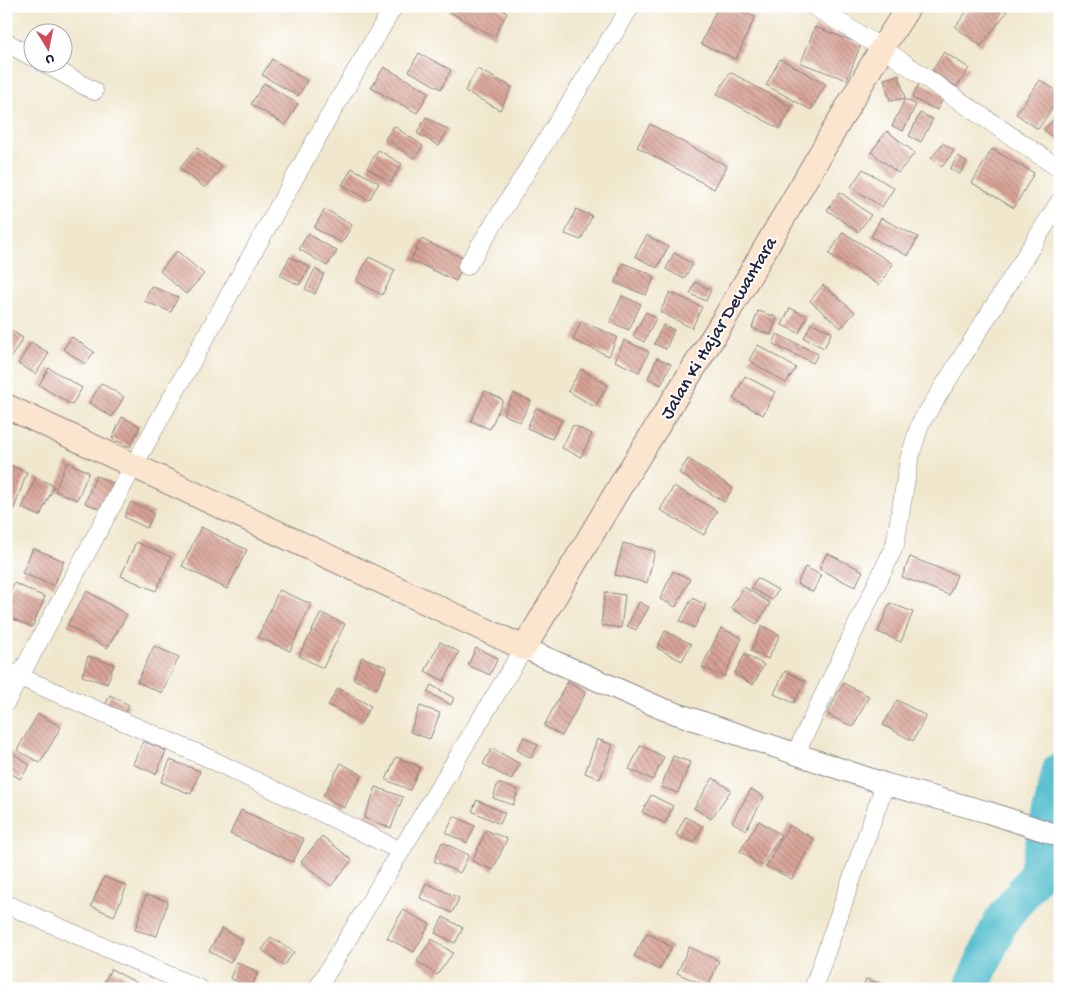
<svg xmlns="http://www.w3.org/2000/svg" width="1066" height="995" font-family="'Gochi Hand',sans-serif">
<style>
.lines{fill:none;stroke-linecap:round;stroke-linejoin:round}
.river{stroke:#53becd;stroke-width:36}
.building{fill:url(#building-back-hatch)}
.minor-casing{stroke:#898484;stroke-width:19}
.tertiary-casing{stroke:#898484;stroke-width:23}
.secondary-casing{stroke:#898484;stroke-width:26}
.minor{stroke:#fff;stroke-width:18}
.tertiary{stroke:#fff;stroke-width:21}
.secondary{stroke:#fce5cf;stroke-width:24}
.labels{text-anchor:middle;stroke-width:4;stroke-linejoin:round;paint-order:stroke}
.street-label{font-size:19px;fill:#22223b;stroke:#fff}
</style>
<defs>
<pattern id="building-back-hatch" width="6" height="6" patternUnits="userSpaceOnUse" patternTransform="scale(1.25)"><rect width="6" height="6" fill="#d8a395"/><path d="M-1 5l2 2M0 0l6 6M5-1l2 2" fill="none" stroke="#af847b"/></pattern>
</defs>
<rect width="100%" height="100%" fill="#fff"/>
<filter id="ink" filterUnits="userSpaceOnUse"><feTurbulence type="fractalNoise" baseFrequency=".02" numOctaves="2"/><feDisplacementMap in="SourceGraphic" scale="10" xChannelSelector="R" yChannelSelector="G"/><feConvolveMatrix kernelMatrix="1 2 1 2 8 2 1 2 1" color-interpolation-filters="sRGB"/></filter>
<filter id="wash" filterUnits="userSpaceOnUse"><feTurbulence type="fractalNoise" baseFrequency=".0096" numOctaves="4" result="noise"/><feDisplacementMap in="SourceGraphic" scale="20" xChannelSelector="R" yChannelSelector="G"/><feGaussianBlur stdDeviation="1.12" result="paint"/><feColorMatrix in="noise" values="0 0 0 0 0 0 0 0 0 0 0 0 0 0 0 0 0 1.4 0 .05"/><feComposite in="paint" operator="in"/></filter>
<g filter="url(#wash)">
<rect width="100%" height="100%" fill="#f0e7cd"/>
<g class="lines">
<path class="river" d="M971 989 999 925 1036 875 1060 770"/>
</g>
<g id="blocks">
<g class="building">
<path d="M451 6H495L507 13 494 37 448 11Z"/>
<path d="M718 6H731L755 17 736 59 701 44Z"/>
<path d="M971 6H999L1007 12 981 46 955 27Z"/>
<path d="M815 27 861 44 847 80 801 63Z"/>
<path d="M944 52 969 68 957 87 932 71Z"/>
<path d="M419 53 451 70 441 89 409 71Z"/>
<path d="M272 59 307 81 298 96 262 75Z"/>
<path d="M780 59 826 84 811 110 766 85Z"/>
<path d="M384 67 429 92 417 113 371 88Z"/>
<path d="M477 69 512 87 500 110 465 91Z"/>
<path d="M730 72 792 107 780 129 717 94Z"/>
<path d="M899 75 905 98 890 101 884 79Z"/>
<path d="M1040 80 1060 93V97L1038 129 1016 114Z"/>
<path d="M920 82 945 95 937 110 912 98Z"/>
<path d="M264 83 298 104 285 125 251 104Z"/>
<path d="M905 99 916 105 903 131 892 126Z"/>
<path d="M920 113 933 119 921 142 909 136Z"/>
<path d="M426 117 448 130 439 146 417 133Z"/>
<path d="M1056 117 1060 120V143L1044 130Z"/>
<path d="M650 124 727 166 714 189 637 147Z"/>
<path d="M394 126 423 146 414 159 385 139Z"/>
<path d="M887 131 915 153 898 173 871 152Z"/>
<path d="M943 143 954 151 942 167 931 158Z"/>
<path d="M197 148 222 167 205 188 180 168Z"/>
<path d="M992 149 1034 173 1014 208 972 183Z"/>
<path d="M378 150 402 164 391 182 367 168Z"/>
<path d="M958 156 967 162 960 174 950 169Z"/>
<path d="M352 168 379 183 369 200 342 185Z"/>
<path d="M863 169 894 188 882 207 851 187Z"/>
<path d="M840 192 871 215 858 232 827 210Z"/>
<path d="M325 209 352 225 342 243 314 228Z"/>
<path d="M576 209 592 216 581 240 565 234Z"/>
<path d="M881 218 918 237 908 256 871 237Z"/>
<path d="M843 232 893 264 879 285 829 254Z"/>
<path d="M308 234 337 251 327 266 299 249Z"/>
<path d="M647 235 668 247 657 268 635 256Z"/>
<path d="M421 239 466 259 456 281 411 260Z"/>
<path d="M177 251 204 274 186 294 160 271Z"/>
<path d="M674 253 693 264 684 279 666 269Z"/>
<path d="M290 257 310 267 299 285 280 275Z"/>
<path d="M369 257 395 270 382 295 356 281Z"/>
<path d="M623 263 655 276 646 295 615 283Z"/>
<path d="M315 269 324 274 315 294 305 289Z"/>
<path d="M695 282 711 290 706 301 690 294Z"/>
<path d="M823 285 855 312 841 328 810 301Z"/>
<path d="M151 286 178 297 171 312 144 301Z"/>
<path d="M670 292 702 307 692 328 660 312Z"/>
<path d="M622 296 641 304 629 330 610 322Z"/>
<path d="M790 308 807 316 799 333 782 325Z"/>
<path d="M758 311 777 317 771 335 752 328Z"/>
<path d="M646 312 656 318 644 342 633 336Z"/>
<path d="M581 321 617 337 609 356 573 340Z"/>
<path d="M811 323 832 332 824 348 804 338Z"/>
<path d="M663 325 674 330 666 349 654 344Z"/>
<path d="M6 327 23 338 6 365Z"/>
<path d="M777 334 818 354 813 363 773 344Z"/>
<path d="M72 337 94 352 85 364 63 349Z"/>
<path d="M624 340 649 352 639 372 615 361Z"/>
<path d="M31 342 49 353 36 374 18 364Z"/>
<path d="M758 345 796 368 786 383 749 360Z"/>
<path d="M657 358 671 364 661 385 648 378Z"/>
<path d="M49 368 82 388 72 405 39 385Z"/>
<path d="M581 369 608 385 595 407 568 391Z"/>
<path d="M745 376 775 392 763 415 733 399Z"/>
<path d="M101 383 124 397 112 417 89 403Z"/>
<path d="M485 391 503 400 490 429 471 421Z"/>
<path d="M514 393 531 401 520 422 503 414Z"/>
<path d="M536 408 562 420 552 439 527 428Z"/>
<path d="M122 417 140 426 130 447 112 439Z"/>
<path d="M573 425 592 434 581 457 562 448Z"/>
<path d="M688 459 733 488 724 502 679 473Z"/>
<path d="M67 462 89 472 77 500 55 491Z"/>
<path d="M6 464 27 472 14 509 6 506Z"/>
<path d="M96 476 113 483 102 510 85 503Z"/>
<path d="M36 477 54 486 40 516 22 508Z"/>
<path d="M674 486 717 511 704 535 660 510Z"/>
<path d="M131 502 154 513 147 528 124 517Z"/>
<path d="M201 527 247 550 227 589 182 566Z"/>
<path d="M136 542 171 557 156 591 121 576Z"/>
<path d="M623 543 655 551 647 583 615 575Z"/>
<path d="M33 548 64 561 54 586 22 573Z"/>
<path d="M827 553 863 571 855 587 819 569Z"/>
<path d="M910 557 957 575 949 595 902 577Z"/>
<path d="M805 567 821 575 813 592 797 584Z"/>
<path d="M673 571 690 579 676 607 660 599Z"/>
<path d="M757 578 778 590 772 600 751 588Z"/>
<path d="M14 583 45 597 32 627 6 616V601Z"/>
<path d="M744 587 770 603 757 624 731 608Z"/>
<path d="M279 590 311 604 290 651 258 637Z"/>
<path d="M87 591 127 615 107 648 67 625Z"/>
<path d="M605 592 625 595 621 628 601 625Z"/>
<path d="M692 598 706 605 694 628 680 621Z"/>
<path d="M639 602 649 607 636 630 627 626Z"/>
<path d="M890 603 913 612 901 642 878 632Z"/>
<path d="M321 613 345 624 323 668 299 656Z"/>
<path d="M762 626 780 635 768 659 751 651Z"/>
<path d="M721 628 742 638 724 677 702 667Z"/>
<path d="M665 631 691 644 682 661 657 648Z"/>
<path d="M440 642 459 652 444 681 425 671Z"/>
<path d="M154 646 179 657 162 693 137 682Z"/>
<path d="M476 648 498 658 490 675 468 665Z"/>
<path d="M745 654 764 665 753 685 734 674Z"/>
<path d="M88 656 114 664 107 684 82 676Z"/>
<path d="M362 657 387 667 377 689 353 679Z"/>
<path d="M785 671 805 681 794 703 774 694Z"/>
<path d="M567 682 586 692 562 736 544 726Z"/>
<path d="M843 683 869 696 853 727 827 714Z"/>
<path d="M431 685 454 698 451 705 427 692Z"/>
<path d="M338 688 371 706 361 723 328 705Z"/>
<path d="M110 695 129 705 123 717 104 708Z"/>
<path d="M897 700 926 716 913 741 883 725Z"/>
<path d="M420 706 440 713 430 739 410 732Z"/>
<path d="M38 714 61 727 40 763 17 750Z"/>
<path d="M524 737 538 745 531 758 517 750Z"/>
<path d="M597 739 613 745 600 779 585 773Z"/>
<path d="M143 741 166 751 156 774 133 764Z"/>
<path d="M641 745 664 757 653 780 629 769Z"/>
<path d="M492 748 520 764 511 780 483 764Z"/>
<path d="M6 749 30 765 20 779 6 770Z"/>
<path d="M673 756 690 762 678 793 661 787Z"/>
<path d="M396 757 420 767 410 790 386 780Z"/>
<path d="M170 760 200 771 191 794 161 782Z"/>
<path d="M341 763 362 775 344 808 323 796Z"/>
<path d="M713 778 731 790 711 819 694 808Z"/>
<path d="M498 783 518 790 513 805 493 798Z"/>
<path d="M376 787 403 797 391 828 364 818Z"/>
<path d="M751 789 764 797 746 830 732 822Z"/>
<path d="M651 795 673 806 665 823 642 812Z"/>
<path d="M477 800 505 813 500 824 472 811Z"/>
<path d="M241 810 304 839 293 862 230 834Z"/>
<path d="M454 816 475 826 467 843 446 833Z"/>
<path d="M685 817 703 826 694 843 676 835Z"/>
<path d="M759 821 781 835 762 866 740 851Z"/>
<path d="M789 825 814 839 792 879 766 866Z"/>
<path d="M486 830 507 839 493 870 472 861Z"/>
<path d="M322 836 352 860 331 886 301 862Z"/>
<path d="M442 842 469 855 460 873 434 861Z"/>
<path d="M104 877 127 886 114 916 91 906Z"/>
<path d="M426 883 459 898 452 913 420 898Z"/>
<path d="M146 895 168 901 157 936 135 930Z"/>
<path d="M403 910 430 924 414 952 387 938Z"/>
<path d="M443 917 463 928 455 943 435 933Z"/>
<path d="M222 928 243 940 230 963 209 951Z"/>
<path d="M647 933 672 947 659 970 634 956Z"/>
<path d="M271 937 294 952 284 966 262 950Z"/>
<path d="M432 939 453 953 437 975 417 961Z"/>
<path d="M689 947 719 961 708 987 677 973Z"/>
<path d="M237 962 258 972 251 988 230 978Z"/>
<path d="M111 969 137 983 133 989H100Z"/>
<path d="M866 979 896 988V989H862Z"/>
</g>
</g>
</g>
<g filter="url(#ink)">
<use href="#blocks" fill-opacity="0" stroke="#898484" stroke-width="1"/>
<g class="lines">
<defs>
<g id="minor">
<path d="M813 6 882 48 1060 169"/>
<path d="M6 42 32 57"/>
<path d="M42 62 94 91"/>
<path d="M467 266 631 6"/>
<path d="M6 671 206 757 401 851"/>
<path d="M6 702 134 465 327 120 394 6"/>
<path d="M795 755 895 545 909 460 920 424 1060 201"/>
<path d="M6 904 200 989"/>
<path d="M317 989 524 648"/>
<path d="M813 989 885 784"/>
</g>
<path id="tertiary" d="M524 648 663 709 885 784 987 812 1060 836"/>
<path id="secondary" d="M6 406 524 648 625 478 723 321 882 48 909 6"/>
</defs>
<use href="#minor" class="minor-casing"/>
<use href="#tertiary" class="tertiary-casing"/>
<use href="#secondary" class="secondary-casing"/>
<use href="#minor" class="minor"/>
<use href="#tertiary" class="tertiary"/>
<use href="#secondary" class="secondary"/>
</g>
</g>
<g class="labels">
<g class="street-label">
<text transform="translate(717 327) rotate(-59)" y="7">Jalan Ki Hajar Dewantara</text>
</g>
</g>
<rect width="1066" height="995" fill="none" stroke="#fff" stroke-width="25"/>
<g transform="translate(48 48) rotate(170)"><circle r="24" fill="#ffffff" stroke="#a7a7b1"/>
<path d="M0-4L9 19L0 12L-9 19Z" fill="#d1495b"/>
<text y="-8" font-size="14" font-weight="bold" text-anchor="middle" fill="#22223b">U</text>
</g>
</svg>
